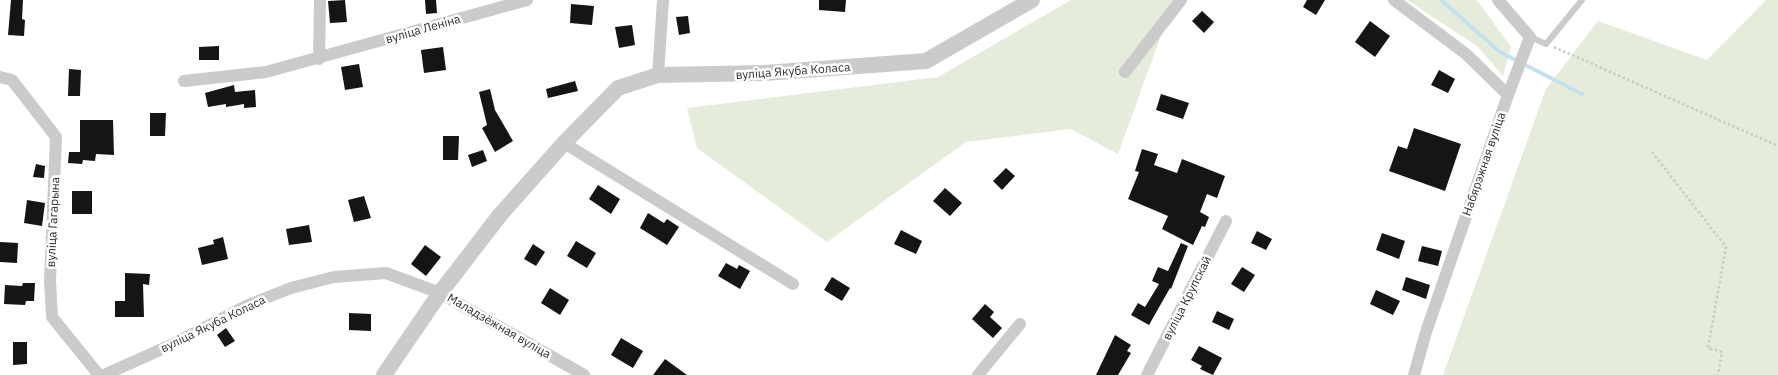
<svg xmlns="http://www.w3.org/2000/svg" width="1778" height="375" font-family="'IBM Plex Sans',sans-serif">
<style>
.green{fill:#e5ecdb}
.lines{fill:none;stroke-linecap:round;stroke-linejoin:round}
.stream{stroke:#c7e1ec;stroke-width:4}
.building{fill:#151515}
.path{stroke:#cbcbcb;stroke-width:2.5;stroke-dasharray:2.5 2.5;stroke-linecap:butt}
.service{stroke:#cbcbcb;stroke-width:6}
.minor{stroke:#cbcbcb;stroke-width:12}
.tertiary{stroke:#cbcbcb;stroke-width:16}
.labels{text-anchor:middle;stroke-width:5;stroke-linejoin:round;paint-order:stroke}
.street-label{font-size:12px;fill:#2e2e2e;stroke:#fff}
</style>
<rect width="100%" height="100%" fill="#fff"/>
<g class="green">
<path d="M1071 0H1174L1118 154 1071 129 966 142 827 242 697 148 687 108 938 77Z"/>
<path d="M1407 0H1477L1511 47 1503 76 1477 46Z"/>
<path d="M1766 0H1778V375H1443L1546 89 1598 21 1707 60Z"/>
</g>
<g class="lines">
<path class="stream" d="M1441 0 1500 52 1582 94"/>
</g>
<g class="building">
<path d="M11 0H23L22 19 25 20 24 36 8 35Z"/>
<path d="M345 0 347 22 330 23 328 1Z"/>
<path d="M425 0H436L437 13 426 14Z"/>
<path d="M819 0H846L845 12 819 10Z"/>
<path d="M1307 0H1325L1316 15 1303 7Z"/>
<path d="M571 4 594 6 592 25 570 23Z"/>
<path d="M1202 11 1214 22 1204 33 1192 21Z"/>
<path d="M688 16 690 33 679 35 676 17Z"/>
<path d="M1370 21 1390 36 1375 57 1355 42Z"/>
<path d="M632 25 635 45 619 48 615 27Z"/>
<path d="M219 46V60H199V47Z"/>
<path d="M443 47 446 70 424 73 421 50Z"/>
<path d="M359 64 363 87 345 90 341 67Z"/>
<path d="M69 69 81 70 80 96H68Z"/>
<path d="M1439 70 1455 79 1448 93 1431 85Z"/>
<path d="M575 81 578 91 548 98 546 89Z"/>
<path d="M234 85 235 92 255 90 256 107 244 108V104L226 107V104L208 107 205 93Z"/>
<path d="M490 89 495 110 513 141 495 152 482 128 487 125 479 92Z"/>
<path d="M1161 94 1189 103 1183 119 1156 110Z"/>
<path d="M150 113H166L165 136H150Z"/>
<path d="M80 120H113L114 155 96 154 95 161 83 160 82 164 68 163 69 152H80Z"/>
<path d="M1414 128 1461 144 1445 191 1389 171 1398 146 1407 149Z"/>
<path d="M443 136H459L458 160H443Z"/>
<path d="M1142 149 1158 154 1154 165 1177 173 1182 159 1225 176 1217 198 1207 194 1200 212 1209 217 1205 227 1202 226 1193 245 1162 229 1168 216 1128 199 1139 172 1135 171Z"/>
<path d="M483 150 487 161 472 167 468 155Z"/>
<path d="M36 164 45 166 44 178 33 177Z"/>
<path d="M1006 168 1015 176 1002 190 993 181Z"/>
<path d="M598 185 620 199 611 214 589 199Z"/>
<path d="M945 188 962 203 950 216 933 201Z"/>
<rect x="72" y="191" width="20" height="23"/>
<path d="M364 196 371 218 354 222 348 200Z"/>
<path d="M27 200 45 203 42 226 24 223Z"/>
<path d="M648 213 664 223 667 219 679 227 667 245 640 228Z"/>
<path d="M309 225 312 242 289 245 286 229Z"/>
<path d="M901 230 922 241 916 254 894 244Z"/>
<path d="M1257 231 1272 239 1266 250 1251 243Z"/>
<path d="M1382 233 1405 241 1399 259 1376 250Z"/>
<path d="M223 237 228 259 202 265 198 248 214 244 213 240Z"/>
<path d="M576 241 596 253 587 268 567 256Z"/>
<path d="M0 242 18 243 17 263 0 262Z"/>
<path d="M1181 243 1188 246 1171 289 1170 288 1149 325 1131 315 1138 303 1145 307 1159 284 1152 281 1158 267 1168 271Z"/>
<path d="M533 244 545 252 536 266 524 259Z"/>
<path d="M425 245 441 257 426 276 411 264Z"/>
<path d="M1422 246 1442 251 1438 266 1418 261Z"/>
<path d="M726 263 737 269 739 265 750 271 740 289 718 276Z"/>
<path d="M1242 267 1255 275 1244 292 1231 284Z"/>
<path d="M125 273 150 274 149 285 143 284 144 317H115V301H125Z"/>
<path d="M832 277 850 288 842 301 824 290Z"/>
<path d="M1406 277 1430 285 1426 299 1402 290Z"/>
<path d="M23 283H35L34 301H26L25 305 4 304 5 285 22 286Z"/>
<path d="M550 288 569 300 560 315 541 303Z"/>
<path d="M1376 290 1400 301 1393 315 1370 304Z"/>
<path d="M985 304 994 312 990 317 1002 328 993 338 972 319Z"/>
<path d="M1217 311 1234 319 1229 330 1212 322Z"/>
<path d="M349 313 371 314V331L349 330Z"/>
<path d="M226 328 235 341 225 347 217 335Z"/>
<path d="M1115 335 1131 345 1127 351 1131 353 1118 375H1096Z"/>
<path d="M621 338 643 351 633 368 611 355Z"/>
<path d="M13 342H27V364L13 365Z"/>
<path d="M1199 346 1222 358 1213 375 1200 369 1202 366 1191 360Z"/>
<path d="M665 359 687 375H653Z"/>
</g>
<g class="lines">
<g class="path">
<path d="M1554 47 1778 146"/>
<path d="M1652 152 1726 247 1708 348 1722 352 1718 375"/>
</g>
<path class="service" d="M1530 37 1546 44 1582 0"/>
<g class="minor">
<path d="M1394 0 1466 54 1508 95 1426 332 1414 375"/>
<path d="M1498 0 1530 37 1508 95"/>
<path d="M319 59 320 0"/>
<path d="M1125 72 1181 0"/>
<path d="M658 75 663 0"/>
<path d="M0 77 12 80 56 137 50 281 52 317 99 375"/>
<path d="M184 81 266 72 527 0"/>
<path d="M564 143 793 284"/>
<path d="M104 375 171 345 248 305 291 288 334 277 386 273 440 293 584 375"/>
<path d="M978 375 1020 324"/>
<path d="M1147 375 1226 221"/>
</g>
<path class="tertiary" d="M384 375 440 293 500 215 564 143 618 88 658 75 765 73 926 61 1032 0"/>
</g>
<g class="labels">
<g class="street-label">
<text transform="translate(423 29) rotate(-16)" y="4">вуліца Леніна</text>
<text transform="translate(793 71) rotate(-4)" y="4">вуліца Якуба Коласа</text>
<text transform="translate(1484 164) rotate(-71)" y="4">Набярэжная вуліца</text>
<text transform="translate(53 222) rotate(-87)" y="4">вуліца Гагарына</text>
<text transform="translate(1187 298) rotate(-63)" y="4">вуліца Крупскай</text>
<text transform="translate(213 324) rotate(-26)" y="4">вуліца Якуба Коласа</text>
<text transform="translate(499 326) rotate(30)" y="4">Маладзёжная вуліца</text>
</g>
</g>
</svg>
